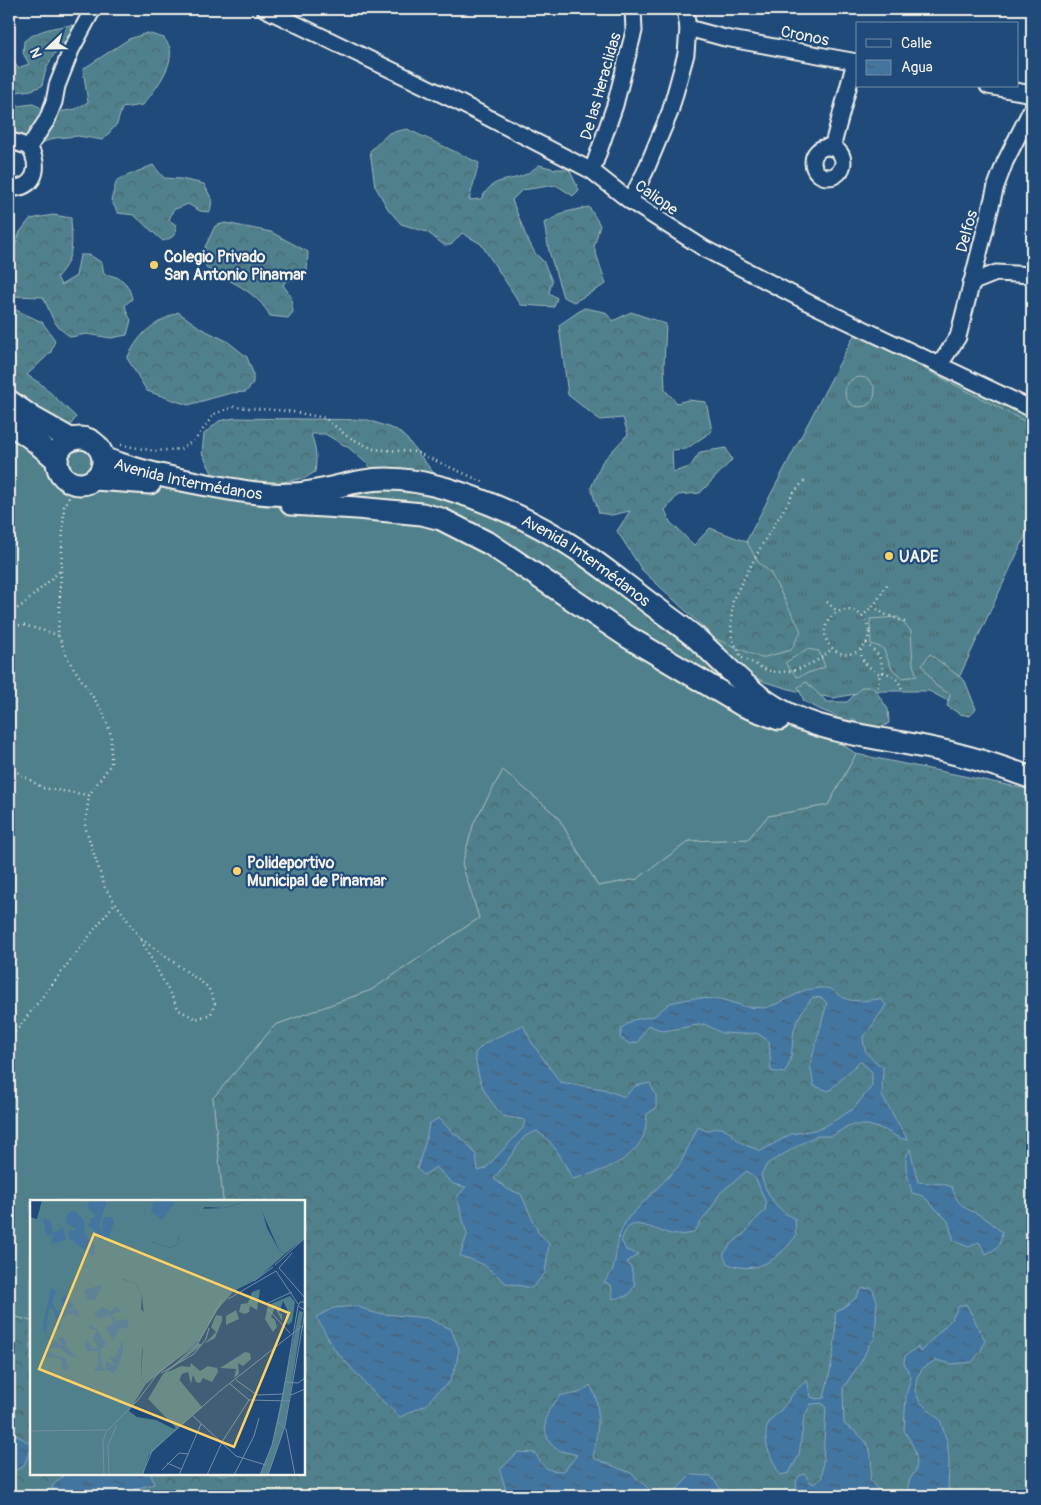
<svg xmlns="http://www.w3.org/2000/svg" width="1041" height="1505" font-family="Pangolin,sans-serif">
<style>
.grass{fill:url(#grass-tufts);stroke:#a2b8ba}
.forest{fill:url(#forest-crowns);stroke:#a2b8ba}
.garden{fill:#4f808c;stroke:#a2b8ba}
.water{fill:url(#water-ripples);stroke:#8aa7bd}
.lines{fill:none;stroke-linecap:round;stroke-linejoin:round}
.minor-casing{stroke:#f4f1e8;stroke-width:19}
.secondary-casing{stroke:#f4f1e8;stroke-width:25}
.path{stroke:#f4f1e8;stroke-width:2.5;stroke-dasharray:1 4;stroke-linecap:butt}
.minor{stroke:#1f4a7a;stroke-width:15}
.secondary{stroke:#1f4a7a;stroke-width:21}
.poi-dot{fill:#ffd166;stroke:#1f4a7a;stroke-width:2}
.labels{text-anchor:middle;stroke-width:4.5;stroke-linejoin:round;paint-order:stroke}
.street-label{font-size:16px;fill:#f4f1e8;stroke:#1f4a7a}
.poi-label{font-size:16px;font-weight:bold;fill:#f4f1e8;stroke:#1f4a7a;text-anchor:start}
.inset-road{fill:none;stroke:#748da6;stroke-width:1}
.view{fill:#ffd166;fill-opacity:0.15;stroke:#ffd166;stroke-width:2.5}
.inset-edge{fill:none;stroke:#f4f1e8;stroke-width:2.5}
</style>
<defs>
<pattern id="grass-tufts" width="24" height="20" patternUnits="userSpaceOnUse" patternTransform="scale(1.25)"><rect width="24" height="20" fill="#4f808c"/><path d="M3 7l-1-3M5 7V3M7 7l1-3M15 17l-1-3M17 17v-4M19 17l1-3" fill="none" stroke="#4c676c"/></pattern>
<pattern id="forest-crowns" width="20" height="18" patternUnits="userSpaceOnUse" patternTransform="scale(1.25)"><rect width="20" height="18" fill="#4f808c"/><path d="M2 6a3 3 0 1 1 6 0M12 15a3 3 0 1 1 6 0" fill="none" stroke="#4c676c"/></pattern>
<pattern id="water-ripples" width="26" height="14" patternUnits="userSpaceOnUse" patternTransform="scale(1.25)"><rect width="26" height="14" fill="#4375a0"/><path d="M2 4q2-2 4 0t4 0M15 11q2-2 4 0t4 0" fill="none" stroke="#465e73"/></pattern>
</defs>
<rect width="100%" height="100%" fill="#1f4a7a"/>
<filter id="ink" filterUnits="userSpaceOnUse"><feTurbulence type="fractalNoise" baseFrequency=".02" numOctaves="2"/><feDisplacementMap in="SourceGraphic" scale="10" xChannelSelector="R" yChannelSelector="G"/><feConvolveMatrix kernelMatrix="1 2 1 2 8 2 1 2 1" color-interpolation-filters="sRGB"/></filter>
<g filter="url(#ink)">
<path class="grass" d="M859 326 1032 409V522L948 701 929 691H873L833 698 800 692 765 682 736 668 778 718 269 495 365 480 492 506 702 630V616L727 578Z"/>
<g class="forest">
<path d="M74 25C72 40 64 39 57 50 49 61 44 73 42 86L31 90 10 93 9 95V55L18 68 29 64 23 53 24 41C40 29 55 27 74 25Z"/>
<path d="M147 33 164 38C166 41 169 45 170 48 174 67 153 92 143 105L122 108 117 124 103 140 78 136 55 138 9 155V107L33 104 48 111H65L76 109 88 102 83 69 129 39Z"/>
<path d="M407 129 479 163 469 200 481 199C494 177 501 183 522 176 528 174 534 169 539 165L555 169H569L579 190 573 196 556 185 522 190 512 200 526 236 535 253 543 261 552 281 549 293 557 298 554 307 521 305 481 244 462 233 451 245H444L427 232 401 224 388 209 375 186 370 151 389 133Z"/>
<path d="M153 165 164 178 181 179 204 184 212 200 210 212 200 211 188 204 173 210 169 220 176 225C176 236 174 237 163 241L134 215 118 213 111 200 117 180Z"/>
<path d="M589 207 600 225 594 247 606 284 574 302 563 297 549 251 544 223 566 212Z"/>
<path d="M53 215 71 218C72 244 75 257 57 277L61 285 76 276 80 255H90L102 263 104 274C121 277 128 281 132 299L125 305 127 313 131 320 127 335 111 338 86 334 71 337C51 324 53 317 43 297L9 296V249L15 246 20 232 30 219Z"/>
<path d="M225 223 271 232 308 252 307 271 300 280H287L283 285 291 296 293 312 288 318 270 316C257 291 229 281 206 268L205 247 215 226Z"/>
<path d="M584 308 605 312 613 321 631 312 666 324 664 365 665 390 677 403 688 400 706 402 712 431 686 449 672 450 673 472 690 467 700 452 726 448 732 460 700 493 678 495 665 510 670 522 694 545 710 528 747 542 758 562 770 572 801 631 791 650 761 658 716 639 642 570 617 531 630 511 612 515 599 513 591 488 602 462 628 434 623 418 600 420 568 395 559 325Z"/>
<path d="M9 309 16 310 42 322 55 340 51 352 27 375 41 384 76 417 70 426 52 418 9 392V367H11L9 363Z"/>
<path d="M178 312 202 329 227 341 247 357 253 373V383L246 392 231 393 188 405 147 391 127 358C142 330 150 326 178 312Z"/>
<path d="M856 333 1032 414V425Z"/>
<circle cx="860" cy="392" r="15"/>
<path d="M234 418 368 420 397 430 407 439 436 476 431 493H407L374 470 349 448 325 434H311C316 447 317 458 315 472L305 478 265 485 213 475 202 453 204 434 219 421Z"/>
<path d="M898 617 911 631 913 665 917 676 903 678 892 669 883 648 871 644 870 619Z"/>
<path d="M807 649 819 651 825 667 797 677 785 663Z"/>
<path d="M930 654 965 681 976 709 970 716 960 714 947 706 950 694 936 686 922 665Z"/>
<path d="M806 682 827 702H847L862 687H873L888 709 889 723 871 734 853 718 846 727 834 715 821 710 804 701 798 687Z"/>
<path d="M856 754 1032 790V1496H9V1315L31 1321V1474H304V1201H223L213 1098 275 1025 371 990 479 918 462 864 474 822 503 770 558 817 598 886 637 879 689 841 748 839 768 816 828 805Z"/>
</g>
<path class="garden" d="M9 421 163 481 422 516 778 718 829 734 856 754 828 805 768 816 748 839 689 841 637 879 598 886 558 817 503 770 474 822 462 864 479 918 371 990 275 1025 213 1098 223 1201H31V1321L9 1315Z"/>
<g class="water">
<path d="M819 988C837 988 830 991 844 998 854 1003 868 1000 880 999L886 1005 870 1029 863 1036C864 1055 868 1056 883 1067L882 1096 908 1140 899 1138 885 1130 868 1125H849L832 1136H817L806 1141 767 1164 761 1175C767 1195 776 1210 795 1219L796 1236C778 1259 758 1275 728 1264L723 1255 731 1244 744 1234 754 1221 765 1211 766 1203 756 1179 747 1171 720 1193 712 1207 693 1233C688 1234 682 1235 677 1235 663 1234 640 1220 630 1226 625 1229 624 1235 621 1240L626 1250 638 1254 627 1262 631 1267 635 1286 627 1296 613 1299 611 1285 604 1282C617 1269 614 1261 617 1245 618 1236 623 1227 627 1219L679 1166 698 1127 707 1131C727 1122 728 1134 742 1143 747 1147 755 1148 761 1151L791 1134 820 1129 837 1119 853 1109 872 1086V1072L860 1061 829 1091 814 1086 810 1065 827 1003 822 998 813 997C805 1007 796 1018 794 1031 791 1046 794 1060 784 1073L771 1071 769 1041 757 1033 742 1034 722 1033 704 1024 663 1031 648 1025 638 1042 630 1044 620 1038 622 1028 633 1020 654 1016 670 1003 694 998 720 999 747 1007 764 1008 779 1003 805 990Z"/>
<path d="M523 1025 532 1043 560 1082 603 1089 625 1097 635 1086 650 1083 656 1096V1108L647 1114C646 1121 646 1130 643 1137 631 1163 597 1173 572 1179 563 1160 555 1143 537 1131L525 1136 494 1179 509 1190 521 1194 538 1232 549 1244 545 1273 532 1288 506 1283 484 1265 473 1260 460 1256 467 1235 457 1197 466 1187 453 1184 436 1167 424 1175 417 1169 426 1140 429 1124 439 1118 451 1131 466 1142 476 1155 478 1171 485 1169 523 1128 525 1120 503 1116C484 1094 478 1083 475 1053L485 1043Z"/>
<path d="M910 1149 918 1182 943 1184 952 1187C959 1211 968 1207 986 1219 992 1222 996 1228 1002 1232 1001 1244 998 1249 986 1254L979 1242 969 1247 954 1241 948 1221 923 1196 912 1193C909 1179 901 1162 910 1149Z"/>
<path d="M872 1288 877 1301 875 1338 869 1345 861 1362 843 1388 844 1424C871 1442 874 1449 870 1480L879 1491H887L897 1496 907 1492 909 1481 916 1470 917 1460 914 1448 904 1430 906 1396 911 1377 904 1363 905 1356 918 1347 920 1352 952 1319 958 1307 966 1304 985 1340 981 1351 972 1362 952 1364 936 1360 923 1368 917 1377 915 1391 920 1402 940 1420 947 1441 949 1458 948 1496H798L796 1482 799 1476 805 1474 809 1481 814 1484 822 1478 826 1408 822 1403 811 1404 804 1417 799 1455 789 1473 780 1475C772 1459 759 1438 770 1421 773 1416 778 1414 781 1410 790 1399 795 1389 807 1381L811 1397 817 1399 824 1398C830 1371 838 1340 835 1313L855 1299 861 1289Z"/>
<path d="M357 1306 374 1313 427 1318 451 1329 459 1349 456 1366 449 1383 436 1393 426 1405 400 1417 375 1394 335 1350 316 1317 333 1308Z"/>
<path d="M590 1385C592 1389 595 1394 596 1399 601 1418 596 1439 593 1458L631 1473 652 1492 676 1490 691 1475 711 1476 726 1496H505L506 1491 500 1470 518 1452 535 1453C544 1468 545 1471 564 1471L577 1455C571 1453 561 1452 555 1448 543 1439 543 1418 551 1407 554 1403 558 1399 561 1395 574 1395 581 1394 590 1385Z"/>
<path d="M9 1431 31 1444V1449L23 1467 9 1473Z"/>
<path d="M65 1474H151L154 1484 134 1489 130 1496H55L52 1486Z"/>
</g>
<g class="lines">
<defs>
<g id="minor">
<path d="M265 9 458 102 592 171 630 201 705 249 811 304 1032 409"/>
<path d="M688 28 725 38 857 62"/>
<path d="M988 86 1032 94"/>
<path d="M9 142H15L29 147C42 167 35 190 9 188"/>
<path d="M29 147 47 120 54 102 57 86 71 50 93 9"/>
<circle cx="828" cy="162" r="15"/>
<path d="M832 148 855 62"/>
<path d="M592 171 615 105 634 31 633 9"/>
<path d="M630 201 645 172 670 112 686 54 688 28 685 9"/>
<path d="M971 283 996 273 1032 275"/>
<path d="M940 364 958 337 996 186 1005 162 1032 108"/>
</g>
<g id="secondary">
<path d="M9 401 33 418 72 440"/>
<path d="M9 423 31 438 57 460"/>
<circle cx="80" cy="461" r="23"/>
<path id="s1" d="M103 458C137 471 171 478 207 485 235 490 264 496 293 494 317 493 339 485 363 481 391 476 421 481 448 489 493 503 539 524 578 550 599 564 619 580 639 595 658 610 678 623 696 638 723 662 746 690 777 708 822 733 875 737 925 747 962 754 997 765 1032 778"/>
<path d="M95 479 150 483"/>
<path d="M291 504 357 508 422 514 441 519 490 544 628 637 742 705 779 719"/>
</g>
</defs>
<use href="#minor" class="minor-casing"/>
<use href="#secondary" class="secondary-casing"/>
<g class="path">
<path d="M86 433 96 435 106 441"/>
<path d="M121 445 155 451 181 449 196 439 214 414 234 407 288 411 325 418 347 436 373 449 416 452 483 482"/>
<path d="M76 484 64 507 58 635 69 661 103 712 111 735V764L89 795 85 826 105 888 140 938 179 1010 196 1019 211 1014 215 1003 208 987 140 938"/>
<path d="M827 602 838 612"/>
<path d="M873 606 884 614 905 622"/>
<circle cx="847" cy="632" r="22"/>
<path d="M9 614 24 604 61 570"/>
<path d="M862 617 876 602 888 583"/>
<path d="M9 626 24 625 58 635"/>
<path d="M866 643C877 654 881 655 883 672L880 674"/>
<path d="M861 650C860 661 870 669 880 674L877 691"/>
<path d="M740 655 732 638 731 623 733 599 763 543 795 491 805 480"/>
<path d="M742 658C751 661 759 667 767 670 789 677 816 664 832 649"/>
<path d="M883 672C893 675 900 680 902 691"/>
<path d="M9 767 43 788 89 795"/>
<path d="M9 1040 115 903"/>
</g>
<use href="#minor" class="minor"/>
<use href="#secondary" class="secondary"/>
</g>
</g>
<g class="poi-dot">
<circle cx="154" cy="265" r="5"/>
<circle cx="889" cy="556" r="5"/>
<circle cx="237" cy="871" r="5"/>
</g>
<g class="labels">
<g class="street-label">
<text transform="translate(805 35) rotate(11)" y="6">Cronos</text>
<text transform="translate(600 86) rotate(-74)" y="6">De las Heraclidas</text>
<text transform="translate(657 197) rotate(35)" y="6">Caliope</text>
<text transform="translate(966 231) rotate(-75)" y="6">Delfos</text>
<text dy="6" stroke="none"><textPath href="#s1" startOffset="88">Avenida Intermédanos</textPath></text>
<text dy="6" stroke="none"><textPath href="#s1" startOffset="508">Avenida Intermédanos</textPath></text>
</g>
<g class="poi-label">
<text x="164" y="262">Colegio Privado<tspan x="164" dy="18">San Antonio Pinamar</tspan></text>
<text x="899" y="562">UADE</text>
<text x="247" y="868">Polideportivo<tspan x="247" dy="18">Municipal de Pinamar</tspan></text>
</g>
</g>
<g transform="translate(30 1200)">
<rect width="275" height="275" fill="#1f4a7a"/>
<path d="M269 111 273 112 255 226 238 275H230L242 245ZM168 143 172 145 137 172 142 171 172 207 147 229 118 199 133 174Z" fill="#4f808c"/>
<path d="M12 0H221L194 8 175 7 148 35 149 43 141 48 122 42 92 79 105 83 112 95 111 109 133 138 112 149 111 178 116 184 99 211 107 217 126 220 144 229 171 206 119 255 113 275H0V17L7 19ZM227 0H275V38L255 54 249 50ZM230 89 227 110 220 106 219 112 215 114 209 112 211 104 218 103 222 92ZM260 96 265 102 262 122 258 125 255 121 258 111 253 101 249 113 252 114V121L245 108 241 117 245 120 247 127 243 132 235 119 238 105ZM206 110 209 119 196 125V116ZM186 115 192 116V121L185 138 174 144 186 132 181 127ZM215 152 220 153 221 159 213 166 208 163 209 174 204 178 206 169 190 168ZM161 163 170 171 178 166 187 168 188 172 182 182 173 178 170 183 166 182 163 175 161 184 158 172 152 174 149 181H133L138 172 151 166 160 167Z" fill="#4f808c"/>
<path d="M221 0H227L231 6 237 28 249 50 255 54 226 80 204 91 188 109 170 140 116 184 111 178 113 144 132 137 123 127H115L112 95 105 83 83 76 74 64 89 43 122 42 141 48 149 43 148 35 165 9 194 8Z" fill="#4f808c"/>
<path d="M60 0H77L69 25 73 33 72 22 75 17H82L84 22 79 37 70 41 67 33 57 24 62 23 59 20 66 16 57 7ZM124 0H143L144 4 132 20 121 11ZM44 10 54 20 55 36 64 42 65 53 62 55 39 38 38 31 47 30 36 23 37 14ZM13 17 21 22 23 33 33 27 36 40 21 44 23 34 17 36 15 32ZM72 85 66 99 58 100 54 90ZM21 88 27 91 23 98V107L28 111 34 110 31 99 35 95 44 104 40 111 44 108 49 112V117L39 113 32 119 30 128 26 129 24 125 29 118H25V112L20 107 18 115 16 135 33 146 27 138 33 137 37 144 35 146 47 157 40 156 30 148H21L18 152 36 159 39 170 32 169 31 158 13 157 21 141 16 136 13 125ZM86 106 91 111 82 114 85 121 97 119 99 127 89 129 83 140 76 128 84 123 80 115 69 119 64 114 72 107 81 111ZM59 124 67 129 76 144 70 151 73 169H76V161L87 167 79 158 85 157 93 140V150L88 167 83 174 78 170 64 171 69 164 68 151H57L55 144 58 141 62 148H68L63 138 67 130 59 128Z" fill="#4375a0"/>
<path class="inset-road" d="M245 65 275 38M249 68 275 98M249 68 262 53M246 71 268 104M224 81 243 67M198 99 246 71M275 102H270L268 106 275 110M238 103 262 92M238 109 260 133M131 173 164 154 176 139 179 128M206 180 227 195 253 194M255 182 268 183 275 178M200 184 219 200 259 201M261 195 275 189M162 215 206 256 236 265M248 222 256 229 265 275M0 231 77 230M137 263 151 269M132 270 149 253 158 254M74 275 73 242 76 232 108 200 129 172 168 143 192 100M79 275 78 245 87 225M112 275 122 251 190 191 272 126M149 275 171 224M177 275 192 242 219 200M204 275 224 236 229 218M230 275 242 245 251 207 268 106M238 275 255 226 275 112"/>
<path class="view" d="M64 34 259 113 204 247 9 169Z"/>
<rect width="275" height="275" class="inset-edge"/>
</g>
<rect width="1041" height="1505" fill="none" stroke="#1f4a7a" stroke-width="30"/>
<rect x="15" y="15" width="1011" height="1475" fill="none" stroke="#f4f1e8" stroke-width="2" filter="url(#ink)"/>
<rect x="856" y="22" width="162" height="65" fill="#1f4a7a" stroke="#748da6"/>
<rect x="866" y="39" width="25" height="8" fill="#1f4a7a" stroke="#748da6"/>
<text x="901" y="48" font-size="15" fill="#f4f1e8">Calle</text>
<rect x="866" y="60" width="25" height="15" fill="url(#water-ripples)" stroke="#748da6"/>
<text x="901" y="72" font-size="15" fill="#f4f1e8">Agua</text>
<g transform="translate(48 48) rotate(248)" stroke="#1f4a7a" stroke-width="4" paint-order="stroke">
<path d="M0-4L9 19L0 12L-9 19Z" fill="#f4f1e8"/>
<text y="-8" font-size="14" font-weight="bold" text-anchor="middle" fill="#f4f1e8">N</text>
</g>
</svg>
